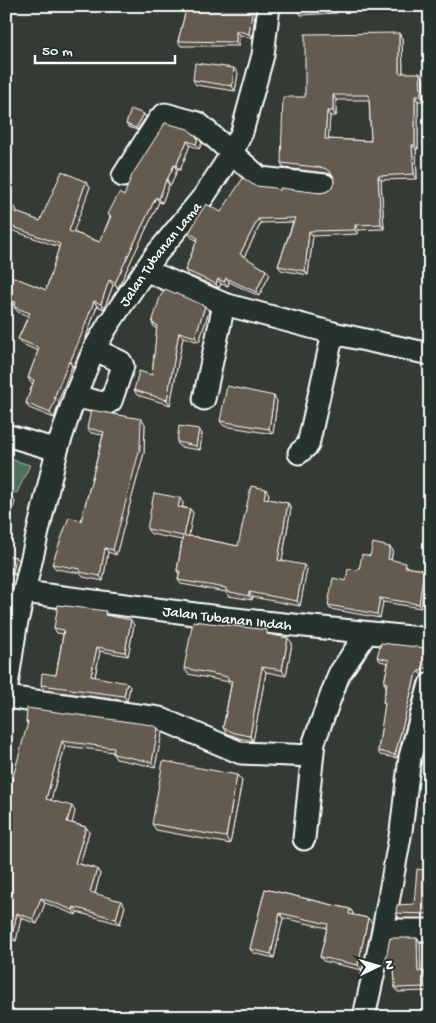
<svg xmlns="http://www.w3.org/2000/svg" width="436" height="1023" font-family="'Gochi Hand',sans-serif">
<style>
.green{fill:#4e705a;stroke:#a6b8ac}
.lines{fill:none;stroke-linecap:round;stroke-linejoin:round}
.minor-casing{stroke:#fff;stroke-width:25}
.minor{stroke:#26332d;stroke-width:21}
.wall{fill:#574d45;stroke:#fff;fill-rule:evenodd}
.shaded-wall{fill:#473f38;stroke:#fff}
.building{fill:#655a50;stroke:#fff;fill-rule:evenodd}
.labels{text-anchor:middle;stroke-width:5;stroke-linejoin:round;paint-order:stroke}
.street-label{font-size:15px;fill:#fff;stroke:#26332d}
</style>
<rect width="100%" height="100%" fill="#333b34"/>
<filter id="ink" filterUnits="userSpaceOnUse"><feTurbulence type="fractalNoise" baseFrequency=".02" numOctaves="2"/><feDisplacementMap in="SourceGraphic" scale="10" xChannelSelector="R" yChannelSelector="G"/><feConvolveMatrix kernelMatrix="1 2 1 2 8 2 1 2 1" color-interpolation-filters="sRGB"/></filter>
<g filter="url(#ink)">
<path class="green" d="M6 458 30 465 17 493 6 491Z"/>
<g class="lines">
<defs>
<g id="minor">
<path d="M123 176 160 118 165 114 198 123 260 178 325 185"/>
<path d="M145 270 224 304 333 333 430 354"/>
<path d="M75 396 106 404 111 401 123 366 121 362 94 349"/>
<path d="M204 399 224 304"/>
<path d="M6 435 57 450"/>
<path d="M299 453 308 445 333 333"/>
<path id="s1" d="M24 592 226 618 430 639"/>
<path id="s2" d="M6 692 16 626 57 450 75 396 94 349 108 325 154 257 204 196 232 153 242 132 263 55 269 6"/>
<path d="M6 697 159 718 241 753 312 756"/>
<path d="M304 839 314 742 339 674 366 634"/>
<path d="M383 930H430"/>
<path d="M364 1017 383 930 401 831 410 757 430 684"/>
</g>
</defs>
<use href="#minor" class="minor-casing"/>
<use href="#minor" class="minor"/>
</g>
<g class="wall">
<path d="M187 6H256L252 38 239 35V46H181L178 41Z"/>
<path d="M298 6H337V13L301 15 298 11Z"/>
<path d="M366 6H392V10L370 11Z"/>
<path d="M402 38 403 73 423 78 424 101H418V149H416L417 179 381 180 384 229 358 230V234L313 236 308 275 281 270 278 266 293 222 261 223 244 257 266 270 270 274 259 296 229 282 228 286 221 284 219 288 188 275 185 270 197 240 192 238 189 233 221 212 255 186 280 191 320 193 326 192 332 188 334 182 333 175 327 173 284 168 281 163 305 97ZM336 100H369L371 141 328 139 330 116H336Z"/>
<path d="M238 73 235 91 196 85 193 80Z"/>
<path d="M144 114 146 117 137 130 128 127 126 124Z"/>
<path d="M165 123 202 143 199 149 190 145 180 170H177L171 185H169L162 203 159 202 119 286 118 288 113 285 104 309 97 306 85 340 73 367 72 366 58 402 59 403 54 418 29 408 26 403 33 383H31L28 378 38 351 22 344 18 339 28 316 18 312 14 307 15 305 6 302V269H8L11 274 10 276 46 290 59 247 11 230 10 233 6 231V204L18 212V213L40 221 90 187 73 232 100 242 110 217 108 214 124 196Z"/>
<path d="M209 311 199 342 183 337 170 405 137 395 134 390 152 375 157 329 155 328 152 323Z"/>
<path d="M277 401 273 434 224 426 220 421Z"/>
<path d="M145 424 144 453 116 555 108 552 103 581 83 577 80 573 56 569 52 564 81 521 103 435 91 433 87 428Z"/>
<path d="M199 429 202 434 200 450 180 447 177 442Z"/>
<path d="M269 494 268 499 288 503 291 508 282 561 307 569 300 606 252 597V600L229 596 226 592 181 584 178 580 179 574 177 571 182 540 151 534 147 529 183 503 182 507 190 509 193 513 188 536 198 537 199 538 238 546Z"/>
<path d="M390 547 393 550 391 560 408 566V568L424 570 426 574 421 608 383 602 380 618 330 609 328 605 346 581 359 570 370 556Z"/>
<path d="M6 555 19 560 15 575 6 573Z"/>
<path d="M109 616 134 625 128 656 100 651 95 677 130 687 127 701 44 690 41 685 56 675 63 634 57 633 54 628Z"/>
<path d="M271 635 292 643 286 676 266 672 253 741 239 738 227 733 223 728 231 685 229 682 188 674 184 668Z"/>
<path d="M430 647V672H426L422 675 418 681 397 758 380 755 378 751 385 705 383 702 386 686 384 683 388 663 380 661 377 657Z"/>
<path d="M26 722 158 728 162 733 155 767 116 759 113 754V752L65 746 51 801 75 811 72 823 86 827 89 832 80 864 97 869 100 874 95 894 125 906 120 924 77 912 76 915 45 903 37 924 21 918 16 941 12 940 6 963V795H8L28 725Z"/>
<path d="M237 775 242 781 230 844 156 830 152 824Z"/>
<path d="M430 871V918H399L396 913 414 904Z"/>
<path d="M265 889 350 909 353 913V915L368 918 372 923 362 970 323 961 320 957 327 928 283 918 274 958 253 953 250 949Z"/>
<path d="M417 938 420 942 421 972 424 971 427 976 428 991 398 992 395 988 394 967 388 968 385 963Z"/>
</g>
<g class="shaded-wall">
<path d="M253 6H256L252 38 249 34Z"/>
<path d="M334 6H337V13L334 9Z"/>
<path d="M236 30 239 35V46L236 42Z"/>
<path d="M399 33 402 38 403 78 399 73Z"/>
<path d="M234 68 238 73 235 91 232 86Z"/>
<path d="M420 73 423 78 424 101 421 96Z"/>
<path d="M333 95 336 100V116L333 111Z"/>
<path d="M415 96 418 101V149L415 145Z"/>
<path d="M327 111 330 116 328 144 325 139Z"/>
<path d="M144 114 146 117 137 130 136 128Z"/>
<path d="M198 138 202 143 199 149 196 144Z"/>
<path d="M187 141 190 145 180 170 176 166Z"/>
<path d="M412 145 416 149 417 179 414 174Z"/>
<path d="M174 165 177 170 171 185 167 180Z"/>
<path d="M378 176 381 180 384 229 381 224Z"/>
<path d="M166 180 169 185 162 203 159 199Z"/>
<path d="M86 182 90 187 72 236 69 231Z"/>
<path d="M156 197 159 202 118 288 115 283Z"/>
<path d="M15 207 18 212 16 216 13 211Z"/>
<path d="M258 219 261 223 243 259 240 254Z"/>
<path d="M8 225 11 230 10 233 7 228Z"/>
<path d="M355 225 358 230V234L355 230Z"/>
<path d="M309 231 313 236 308 275 305 271Z"/>
<path d="M8 269 11 274 9 279 6 275Z"/>
<path d="M266 270 270 274 259 296 256 292Z"/>
<path d="M226 278 229 282 228 286 224 282Z"/>
<path d="M218 279 221 284 219 288 216 284Z"/>
<path d="M109 280 113 285 104 309 101 304Z"/>
<path d="M94 301 97 306 85 340 73 367 70 362Z"/>
<path d="M205 306 209 311 199 342 195 337Z"/>
<path d="M179 332 183 337 170 405 167 400Z"/>
<path d="M69 361 72 366 58 402 59 403 54 418 50 413 54 398Z"/>
<path d="M274 396 277 401 273 434 269 429Z"/>
<path d="M141 419 145 424 144 453 116 555 113 550Z"/>
<path d="M199 429 202 434 200 450 196 446Z"/>
<path d="M266 489 269 494 267 502 264 498Z"/>
<path d="M13 498 15 502 6 534V522Z"/>
<path d="M180 498 183 503 182 511 178 507Z"/>
<path d="M288 503 291 508 281 565 278 560Z"/>
<path d="M190 509 193 513 188 540 184 536Z"/>
<path d="M7 534 9 537 6 552V537Z"/>
<path d="M390 547 393 550 390 563 388 559Z"/>
<path d="M105 548 108 552 103 581 100 576Z"/>
<path d="M16 557 19 560 15 575 13 572Z"/>
<path d="M304 565 307 569 300 606 297 601Z"/>
<path d="M424 570 426 574 421 608 419 604Z"/>
<path d="M249 592 252 597V600L249 596Z"/>
<path d="M380 598 383 602 380 618 377 614Z"/>
<path d="M131 620 134 625 128 656 125 652Z"/>
<path d="M288 638 292 643 286 676 282 670Z"/>
<path d="M97 647 100 651 94 681 91 676Z"/>
<path d="M262 667 266 672 253 741 250 736Z"/>
<path d="M419 671 422 675 418 681 397 758 395 755 415 677Z"/>
<path d="M127 683 130 687 127 701 124 696Z"/>
<path d="M158 728 162 733 155 767 152 762Z"/>
<path d="M62 741 65 746 50 804 46 799Z"/>
<path d="M237 775 242 781 230 844 226 837Z"/>
<path d="M72 806 75 811 71 827 67 822Z"/>
<path d="M86 827 89 832 79 868 75 863Z"/>
<path d="M97 869 100 874 94 897 90 892Z"/>
<path d="M427 892 430 895V916L428 914Z"/>
<path d="M41 898 45 903 37 924 33 919Z"/>
<path d="M121 901 125 906 120 924 116 919Z"/>
<path d="M74 907 77 912 76 915 73 910Z"/>
<path d="M350 909 353 913 352 918 349 914Z"/>
<path d="M17 913 21 918 16 941 12 936Z"/>
<path d="M280 913 283 918 274 958 271 954Z"/>
<path d="M368 918 372 923 362 970 358 965Z"/>
<path d="M8 935 12 940 6 963V943Z"/>
<path d="M417 938 420 942 421 976 418 972Z"/>
<path d="M424 971 427 976 428 991 425 987Z"/>
</g>
<g class="building">
<path d="M187 6H253L249 34 236 30V42L178 41Z"/>
<path d="M298 6H334V9L298 11Z"/>
<path d="M399 33V73H420L421 96H415V145H412L414 174 378 176 381 224 355 225V230L309 231 305 271 278 266 295 218 258 219 240 254 266 270 256 292 226 278 224 282 218 279 216 284 185 270 198 238 189 233 200 213 206 204 221 212 243 178 255 186 275 188 280 191V188L320 193 326 192 332 188 334 182 333 175 329 171 324 168 281 163 283 97H305V34ZM333 95H369L371 141 325 139 327 111H333Z"/>
<path d="M195 63 234 68 232 86 193 80Z"/>
<path d="M131 109 144 114 136 128 126 124Z"/>
<path d="M165 123 188 129 198 138 196 144 187 141 176 166 174 165 167 180H166L159 199 156 197 116 281 115 283 109 280 101 304 94 301 81 336 70 362 69 361 54 398H56L50 413 26 403 34 380 28 378 39 348 18 339 30 313 14 307 16 302 6 299V274L46 290 60 244 8 225 7 228 6 227V204L15 207 13 211 40 221 62 171 86 182 69 231 100 242 111 216 108 214 119 193 124 196 132 175Z"/>
<path d="M165 289 205 306 195 337 179 332 167 400 134 390 139 371 152 375 157 325 152 323 160 297Z"/>
<path d="M227 386 274 396 269 429 220 421Z"/>
<path d="M91 410 141 419 140 448 113 550 105 548 100 576 80 572V569L52 564 69 517 81 521 104 432 87 428Z"/>
<path d="M179 426 199 429 196 446 177 442Z"/>
<path d="M251 486 266 489 264 498 288 503 278 560 304 565 297 601 249 592V596L226 591V588L178 580 180 571H177L183 536 147 529 154 493 180 498 178 507 190 509 184 536 198 537V538L238 546Z"/>
<path d="M6 497 13 498 6 522Z"/>
<path d="M373 543 390 547 388 559 406 563 405 567 424 570 419 604 380 598 377 614 328 605 333 578 346 581 348 569 359 570 362 554 370 556Z"/>
<path d="M6 555 16 557 13 572 6 570Z"/>
<path d="M58 605 106 611 105 615 131 620 125 652 97 647 91 676 127 683 124 696 41 685 42 673 56 675 64 630 54 628Z"/>
<path d="M193 621 267 630V634L288 638 282 670 262 667 250 736 235 733 223 728 232 681 228 680V677L184 668Z"/>
<path d="M381 643 426 648 430 647V668H424L419 671 415 677 395 755 378 751 385 703 383 702 387 683H384L389 660 377 657Z"/>
<path d="M27 708 152 725 158 728 152 762 113 754 114 748 62 741 46 799 72 806 67 822 86 827 75 863 97 869 90 892 121 901 116 919 74 907 73 910 41 898 33 919 17 913 12 936 8 935 6 943V795H8L28 722H26Z"/>
<path d="M430 719V736L425 735Z"/>
<path d="M163 761 237 775 226 837 152 824Z"/>
<path d="M417 869 430 871V892H427L428 914 396 913 397 905 414 904Z"/>
<path d="M265 889 350 909 349 914 368 918 358 965 320 957 328 924 280 913 271 954 250 949Z"/>
<path d="M390 938H417L418 972 424 971 425 987 395 988 394 963H385Z"/>
</g>
</g>
<g class="labels">
<g class="street-label">
<text dy="5" stroke="none"><textPath href="#s2" startOffset="471">Jalan Tubanan Lama</textPath></text>
<text dy="5" stroke="none"><textPath href="#s1" startOffset="205">Jalan Tubanan Indah</textPath></text>
</g>
</g>
<rect width="436" height="1023" fill="none" stroke="#26332d" stroke-width="25"/>
<rect x="12" y="12" width="411" height="998" fill="none" stroke="#fff" stroke-width="2" filter="url(#ink)"/>
<g transform="translate(378 966) rotate(85)" stroke="#26332d" stroke-width="4" paint-order="stroke">
<path d="M0-4L9 19L0 12L-9 19Z" fill="#ffffff"/>
<text y="-8" font-size="14" font-weight="bold" text-anchor="middle" fill="#ffffff">N</text>
</g>
<path d="M35 55v8h140v-8" fill="none" stroke="#ffffff" stroke-width="2.5"/>
<text x="42" y="55" font-size="15" fill="#ffffff" stroke="#26332d" stroke-width="4" paint-order="stroke">50 m</text>
</svg>
